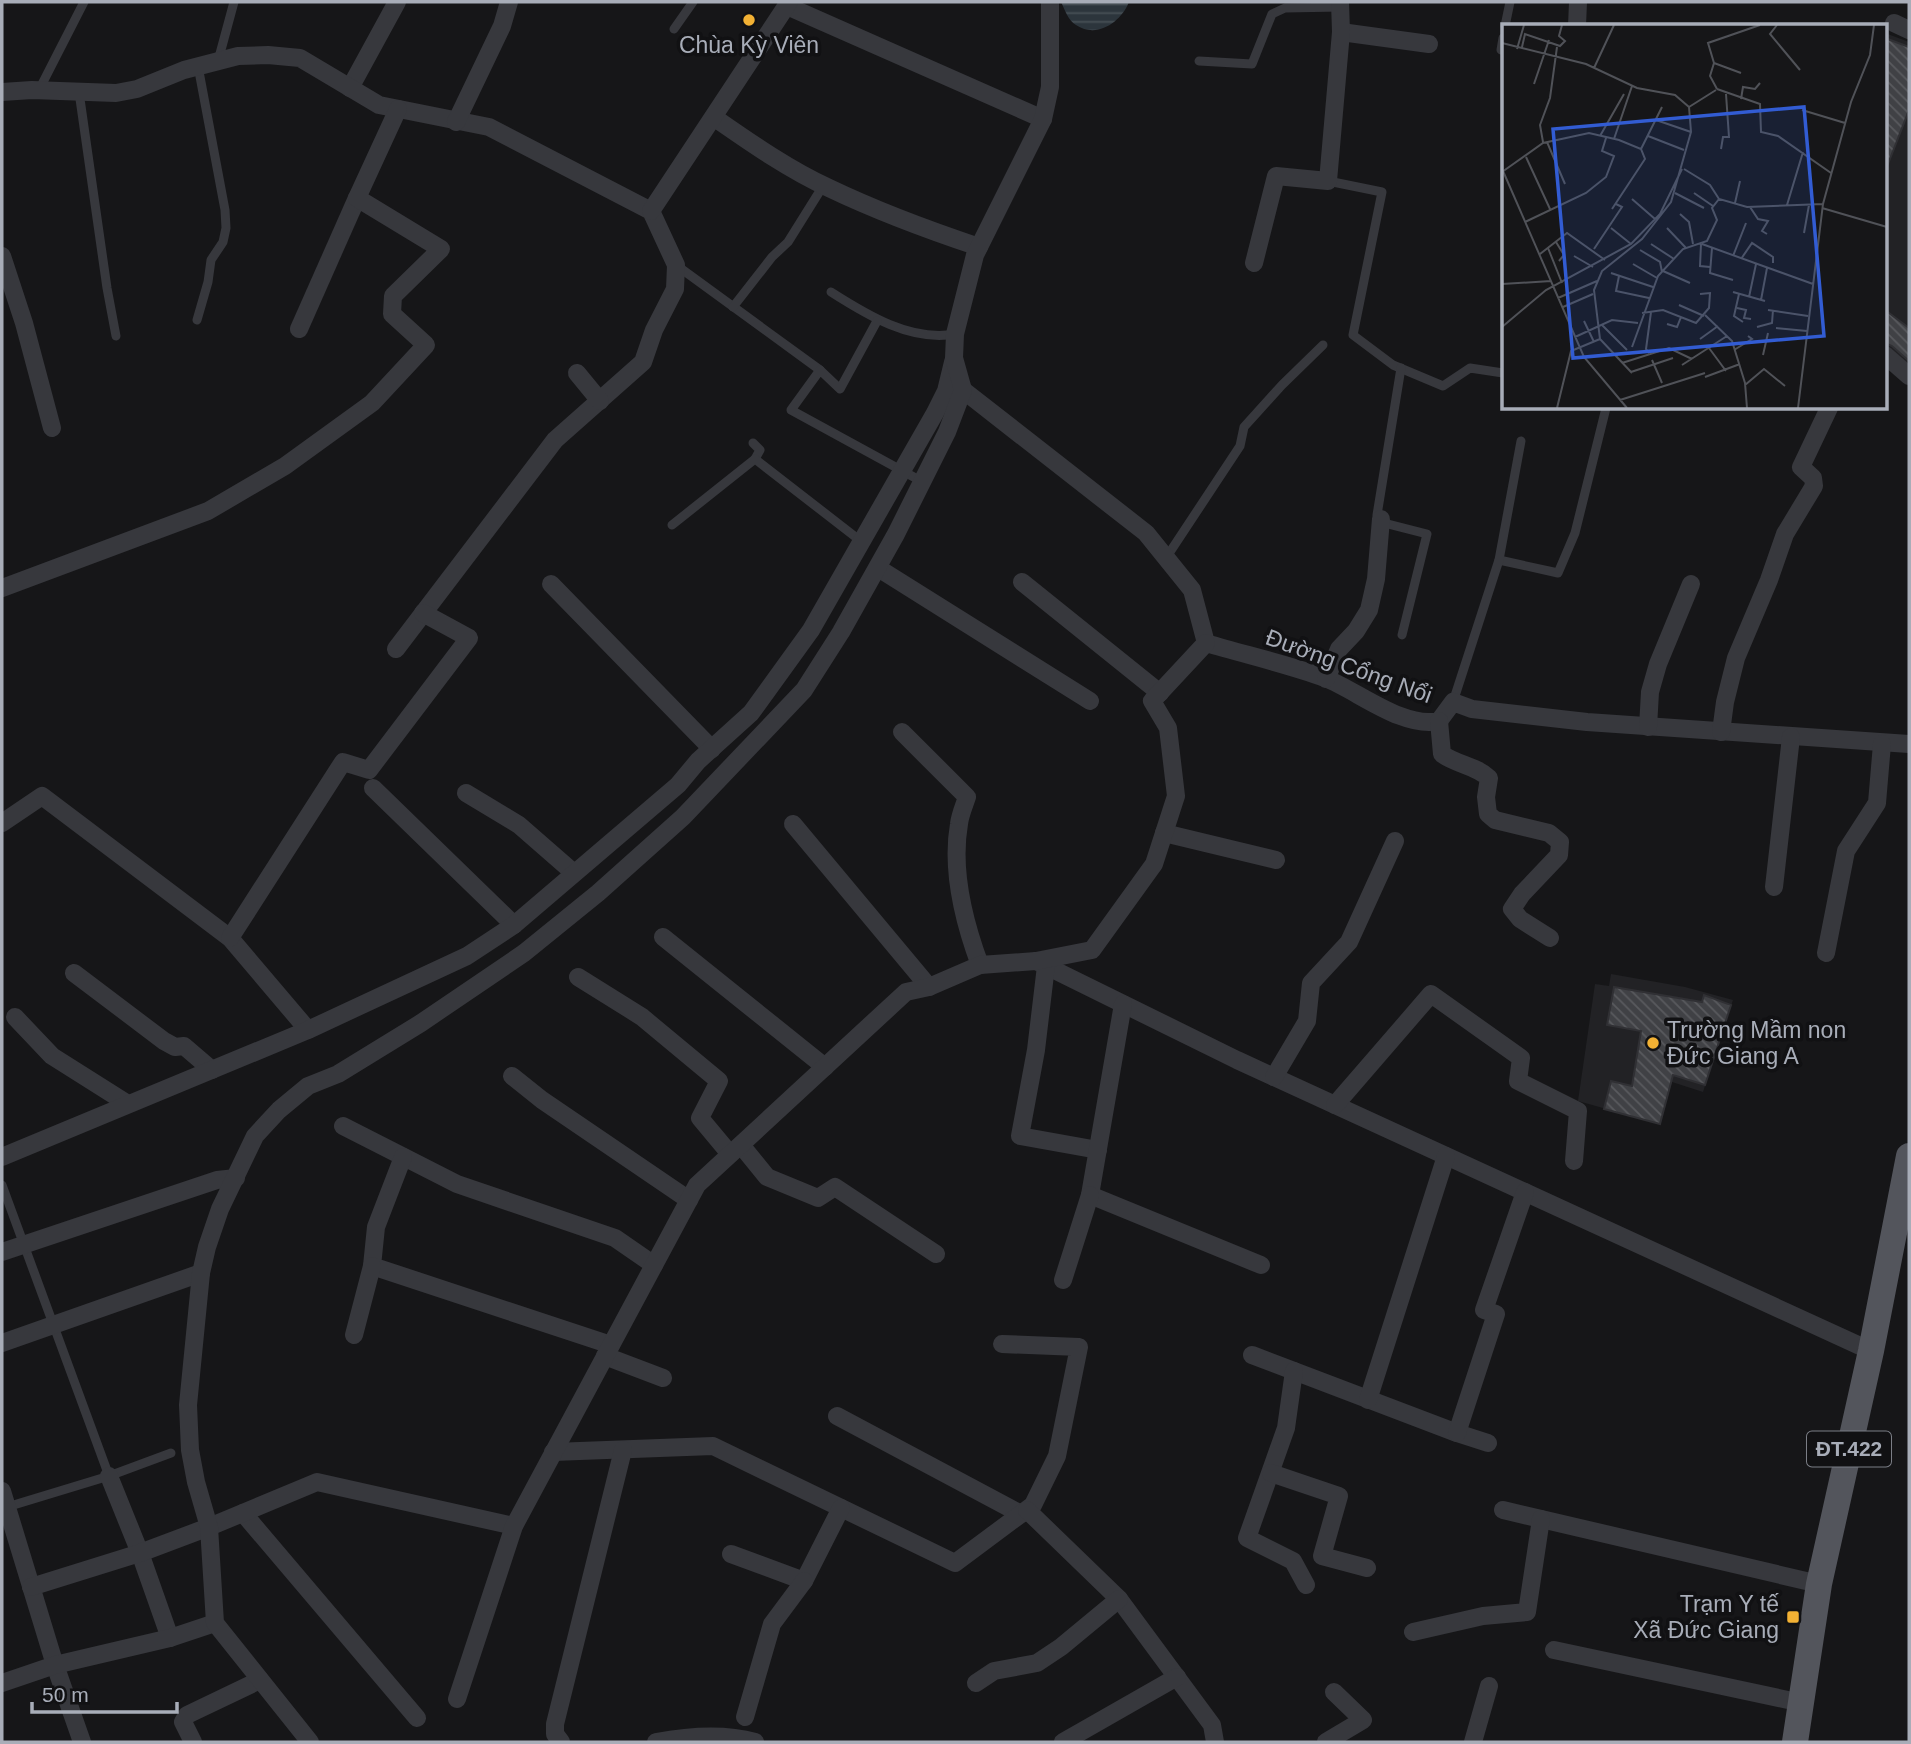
<svg xmlns="http://www.w3.org/2000/svg" width="1911" height="1744" font-family="Helvetica,sans-serif">
<style>
.built{fill:#222225}
.water{fill:url(#water-rules)}
.building{fill:url(#building-back-hatch);stroke:#303034;stroke-width:2}
.lines{fill:none;stroke-linecap:round;stroke-linejoin:round}
.service{stroke:#37383d;stroke-width:9}
.minor{stroke:#37383d;stroke-width:18}
.primary{stroke:#53555c;stroke-width:26}
.poi-dot{fill:#f2b134;stroke:#111113;stroke-width:2.5}
.labels{text-anchor:middle;stroke-width:7;stroke-linejoin:round;paint-order:stroke}
.shield{fill:#111113;stroke:#7b7e86;stroke-width:2}
.shield-label{font-size:21px;font-weight:bold;fill:#a8adb8}
.poi-label{font-size:23px;fill:#a8adb8;stroke:#111113}
.street-label{font-size:23px;fill:#a8adb8;stroke:#111113}
.inset-road{fill:none;stroke:#505258;stroke-width:2}
.view{fill:#325cd3;fill-opacity:0.15;stroke:#325cd3;stroke-width:3.5}
.inset-edge{fill:none;stroke:#a8adb8;stroke-width:3.5}
</style>
<defs>
<pattern id="water-rules" width="6" height="5" patternUnits="userSpaceOnUse" patternTransform="scale(1.75)"><rect width="6" height="5" fill="#2c353c"/><path d="M0 2.5h6" fill="none" stroke="#485056"/></pattern>
<pattern id="building-back-hatch" width="6" height="6" patternUnits="userSpaceOnUse" patternTransform="scale(1.75)"><rect width="6" height="6" fill="#404145"/><path d="M-1 5l2 2M0 0l6 6M5-1l2 2" fill="none" stroke="#595a5e"/></pattern>
</defs>
<rect width="100%" height="100%" fill="#161618"/>
<g class="built">
<path d="M1885 33 1909 42V370L1885 350Z"/>
<path d="M1611 974 1685 987 1733 1000 1703 1092 1672 1082 1660 1124 1578 1101 1595 984 1609 986Z"/>
</g>
<path class="water" d="M1061 2H1129C1121 22 1097 39 1076 25 1068 20 1065 10 1061 2Z"/>
<g class="building">
<path d="M1885 38 1909 47V110L1886 169Z"/>
<path d="M1885 310 1909 328V361L1892 346 1885 343Z"/>
<path d="M1614 987 1702 1002 1704 995 1731 1005 1705 1085 1673 1075 1660 1124 1604 1109 1611 1081 1632 1086 1641 1031 1607 1025Z"/>
</g>
<g class="lines">
<g class="service">
<path d="M1505 26 1510 2"/>
<path d="M674 29 693 2"/>
<path d="M1501 50 1503 38"/>
<path d="M218 61 234 2"/>
<path d="M1199 61 1252 64 1272 14 1285 8 1341 7"/>
<path d="M39 90 84 2"/>
<path d="M79 92 107 288 116 336"/>
<path d="M1328 181 1382 192 1353 335 1393 365 1443 386 1470 368 1503 373"/>
<path d="M676 265 820 370"/>
<path d="M831 292C867 315 911 342 955 334"/>
<path d="M733 307 772 257 788 242 823 186"/>
<path d="M197 320 208 282 211 260 223 242 226 228 225 210 198 66"/>
<path d="M877 321 840 389 820 370 791 410 921 481"/>
<path d="M1401 368 1377 515 1384 523 1427 534 1402 635"/>
<path d="M753 443 760 450 755 459"/>
<path d="M672 525 755 459 862 542"/>
<path d="M1166 558 1240 446 1244 427 1282 385 1323 345"/>
<path d="M1499 560 1558 573 1575 533 1606 408"/>
<path d="M1453 702 1499 560 1521 441"/>
<path d="M2 1185 109 1476"/>
<path d="M7 1507 109 1476 171 1453"/>
</g>
<g class="minor">
<path d="M787 6 1043 119"/>
<path d="M1894 23 1909 30"/>
<path d="M1577 26 1578 2"/>
<path d="M1341 32 1429 44"/>
<path d="M350 88 397 2"/>
<path d="M2 92 32 90 116 93 137 89 184 70 238 56 268 55 300 58 379 105 489 127 651 211 676 265 675 289 654 330 643 362 555 440 396 649"/>
<path d="M715 118C751 143 788 169 829 188 877 211 928 230 979 247"/>
<path d="M456 122 502 26 509 2"/>
<path d="M651 211 789 2"/>
<path d="M2 256 24 323 52 428"/>
<path d="M1254 263 1276 176 1328 181 1341 32 1340 2"/>
<path d="M299 329 357 198"/>
<path d="M1885 355 1909 376"/>
<path d="M577 373 600 401"/>
<path d="M963 390 1146 533 1192 590 1206 643C1246 655 1287 664 1325 678 1358 691 1403 729 1439 721L1453 702 1472 709 1587 722 1909 744"/>
<path d="M878 568 1090 701"/>
<path d="M1022 582 1160 693"/>
<path d="M551 584 712 749"/>
<path d="M2 588 208 511 285 466 372 403 426 345 392 314 393 296 441 249 357 198 398 109"/>
<path d="M1326 679 1339 649 1356 631 1369 610 1376 579 1381 519"/>
<path d="M1439 721 1442 754C1457 765 1475 765 1489 778L1486 797 1488 814 1495 820 1549 833 1560 842 1559 855 1522 894 1512 909 1520 919 1550 938"/>
<path d="M1648 727 1650 692 1658 664 1691 584"/>
<path d="M902 732 967 797C964 806 960 815 959 824 951 870 964 922 980 965"/>
<path d="M1721 732 1725 702 1736 658 1769 580 1785 534 1814 486 1813 478 1801 467 1829 408"/>
<path d="M373 788 514 925"/>
<path d="M466 793 519 825 574 873"/>
<path d="M2 823 42 796 230 938 308 1030"/>
<path d="M793 824 929 987"/>
<path d="M1164 833 1276 860"/>
<path d="M1774 887 1791 737"/>
<path d="M663 937 825 1067"/>
<path d="M230 938 343 762 369 770 469 638 423 613"/>
<path d="M1826 953 1846 851 1877 803 1882 744"/>
<path d="M1036 961 1237 1060 1871 1351"/>
<path d="M1046 966 1036 1050 1020 1136 1098 1150"/>
<path d="M74 973 164 1041 175 1047 184 1046 212 1070"/>
<path d="M578 977 642 1017 719 1081 700 1118 730 1154"/>
<path d="M1123 1004 1090 1195 1261 1265"/>
<path d="M15 1017 52 1056 128 1104"/>
<path d="M512 1076 542 1100 689 1200"/>
<path d="M1274 1077 1307 1021 1311 983 1349 942 1395 841"/>
<path d="M1335 1105 1431 994 1521 1058 1518 1081 1578 1111 1574 1161"/>
<path d="M343 1126 457 1184 615 1238 654 1265"/>
<path d="M741 1145 767 1177 818 1198 835 1187 936 1254"/>
<path d="M2 1157 308 1030 467 956 514 925 678 785 698 761 751 713 811 630 935 413 946 391 953 362"/>
<path d="M403 1157 376 1227 372 1266 611 1345"/>
<path d="M2 1252 217 1180 236 1178"/>
<path d="M1063 1280 1090 1195"/>
<path d="M354 1335 372 1266"/>
<path d="M2 1343 201 1273"/>
<path d="M1252 1355 1457 1433 1488 1443"/>
<path d="M605 1356 663 1378"/>
<path d="M1294 1371 1286 1428 1247 1538 1293 1561 1306 1585"/>
<path d="M1368 1400 1446 1156"/>
<path d="M837 1416 1021 1514"/>
<path d="M1457 1433 1496 1314 1484 1310 1525 1192"/>
<path d="M553 1452 713 1446 955 1563 1033 1505 1057 1456 1079 1347 1002 1344"/>
<path d="M1271 1473 1339 1496 1322 1556 1367 1568"/>
<path d="M109 1476 140 1553 170 1638"/>
<path d="M2 1491 55 1665 82 1742"/>
<path d="M1027 1510 1119 1599 1212 1725 1215 1742"/>
<path d="M1503 1510 1819 1584"/>
<path d="M243 1513 417 1718"/>
<path d="M731 1554 804 1581 841 1508"/>
<path d="M31 1587 140 1553 209 1527 317 1482 514 1526"/>
<path d="M1413 1632 1483 1616 1527 1612 1541 1519"/>
<path d="M1554 1650 1802 1703"/>
<path d="M2 1683 55 1665 170 1638 215 1623"/>
<path d="M976 1683 994 1671 1037 1663 1061 1647 1119 1599"/>
<path d="M457 1699 514 1526 697 1185 906 992 929 987 980 965 1036 961 1092 950 1154 864 1176 796 1168 728 1152 701 1206 643"/>
<path d="M745 1717 772 1624 804 1581"/>
<path d="M193 1742 183 1722 187 1715 260 1680"/>
<path d="M310 1742 215 1623 209 1527 196 1482 190 1450 188 1405 201 1273 207 1247 220 1209 255 1136 279 1110 308 1086 338 1074 421 1023 524 953 598 893 683 817 804 690 841 632 896 534 947 432 963 390 954 358 955 334 975 255 1043 119 1050 87V2"/>
<path d="M561 1742 555 1734V1724L623 1450"/>
<path d="M656 1742C689 1736 723 1733 755 1742"/>
<path d="M1063 1742 1177 1677"/>
<path d="M1326 1742 1363 1720 1334 1692"/>
<path d="M1473 1742 1489 1686"/>
</g>
<path class="primary" d="M1795 1742 1819 1584 1871 1351 1909 1156"/>
</g>
<g class="poi-dot">
<circle cx="749" cy="20" r="7"/>
<circle cx="1653" cy="1043" r="7"/>
<rect x="1786" y="1610" width="14" height="14" rx="3.5"/>
</g>
<g class="labels">
<rect class="shield" x="1807" y="1431.5" width="84" height="35" rx="5"/>
<g class="shield-label">
<text x="1849" y="1456">ĐT.422</text>
</g>
<g class="poi-label">
<text x="749" y="53">Chùa Kỳ Viên</text>
<text x="1667" y="1038" text-anchor="start">Trường Mầm non<tspan x="1667" dy="26">Đức Giang A</tspan></text>
<text x="1779" y="1612" text-anchor="end">Trạm Y tế<tspan x="1779" dy="26">Xã Đức Giang</tspan></text>
</g>
<g class="street-label">
<text transform="translate(1349 666) rotate(20)" y="8">Đường Cổng Nổi</text>
</g>
</g>
<g transform="translate(1502 24)">
<rect width="385" height="385" fill="#161618"/>
<path class="inset-road" d="M275 1 268 10 298 46M0 19 84 40 135 64 173 71 187 83 189 108 169 178 140 215 100 247 92 266 98 315 130 349M20 23 23 10 58 22 63 17 57 12 60 1M15 25 22 1M212 39 239 49M92 44 112 1M32 60 47 16M215 65 258 80 259 108 276 112 329 149M215 65 208 52 212 39 206 19 258 1M239 75 241 63 253 65 258 59M187 83 214 66M300 86 343 99M154 96 189 108M98 112 122 70M146 112 182 126M112 115 130 62M41 118 38 101 48 74 55 23M45 118 63 160M139 125 160 83M219 125 221 113H227L224 70M24 133 48 185M182 145 208 161 217 175 245 183 321 180M1 147 82 333 125 384M0 148 41 119 87 109 117 116 139 125 143 135 110 185M173 169 202 184M192 169 211 182M130 175 153 195M233 179 238 157M285 181 301 128M248 183 256 195 266 197 260 207 265 210M320 184 385 203M178 190 187 198 191 220M23 198 84 169 104 153 112 132 100 127 104 114M109 204 129 220M165 204 184 224M302 209 307 181M54 218 62 231 57 237M149 220 172 235M199 220 198 242 208 243M200 220 311 260M46 224 60 259M210 224 208 249 231 256M92 225 120 183 114 180M138 226 158 238 160 248M38 230 65 209 103 236M72 232 91 243M231 232 244 199M239 235 250 219 271 233V239M131 240 155 254M161 247 188 259M109 249 151 263M117 252 114 267 147 274M0 260 49 257M231 268 263 277M237 270 232 292 241 298M247 273 254 240M56 274 95 257M259 276 265 244M177 281 202 292M61 283 91 270M235 284 244 286 242 294 249 295M266 286 306 292M140 289 161 286 194 299 207 284 208 269 198 270M203 291 230 317 243 359 245 384M82 297 92 318M165 300 175 303 179 293M100 301 125 326M0 303 44 266 129 220 158 190 180 145M255 303 270 299 271 286M274 304 305 307M73 313 110 296 136 299M198 315 216 302M130 323 156 252 181 225 205 217 215 196 210 184 217 175M207 324 224 347M232 326 250 315 246 312M147 329 144 325 149 288M261 331 266 309M150 336 160 359M120 339 167 324 190 335M180 341 225 312M129 348 171 334M203 353 238 340M243 361 262 345 283 362M118 376 203 349M55 384 69 327 98 315M296 384 321 180 349 78 368 31 372 1"/>
<path class="view" d="M302 83 322 312 71 334 51 105Z"/>
<rect width="385" height="385" class="inset-edge"/>
</g>
<rect width="1911" height="1744" fill="none" stroke="#a8adb8" stroke-width="7"/>
<path d="M32 1702v10h145v-10" fill="none" stroke="#a8adb8" stroke-width="3.5"/>
<text x="42" y="1702" font-size="21" fill="#a8adb8" stroke="#111113" stroke-width="5" paint-order="stroke">50 m</text>
</svg>
